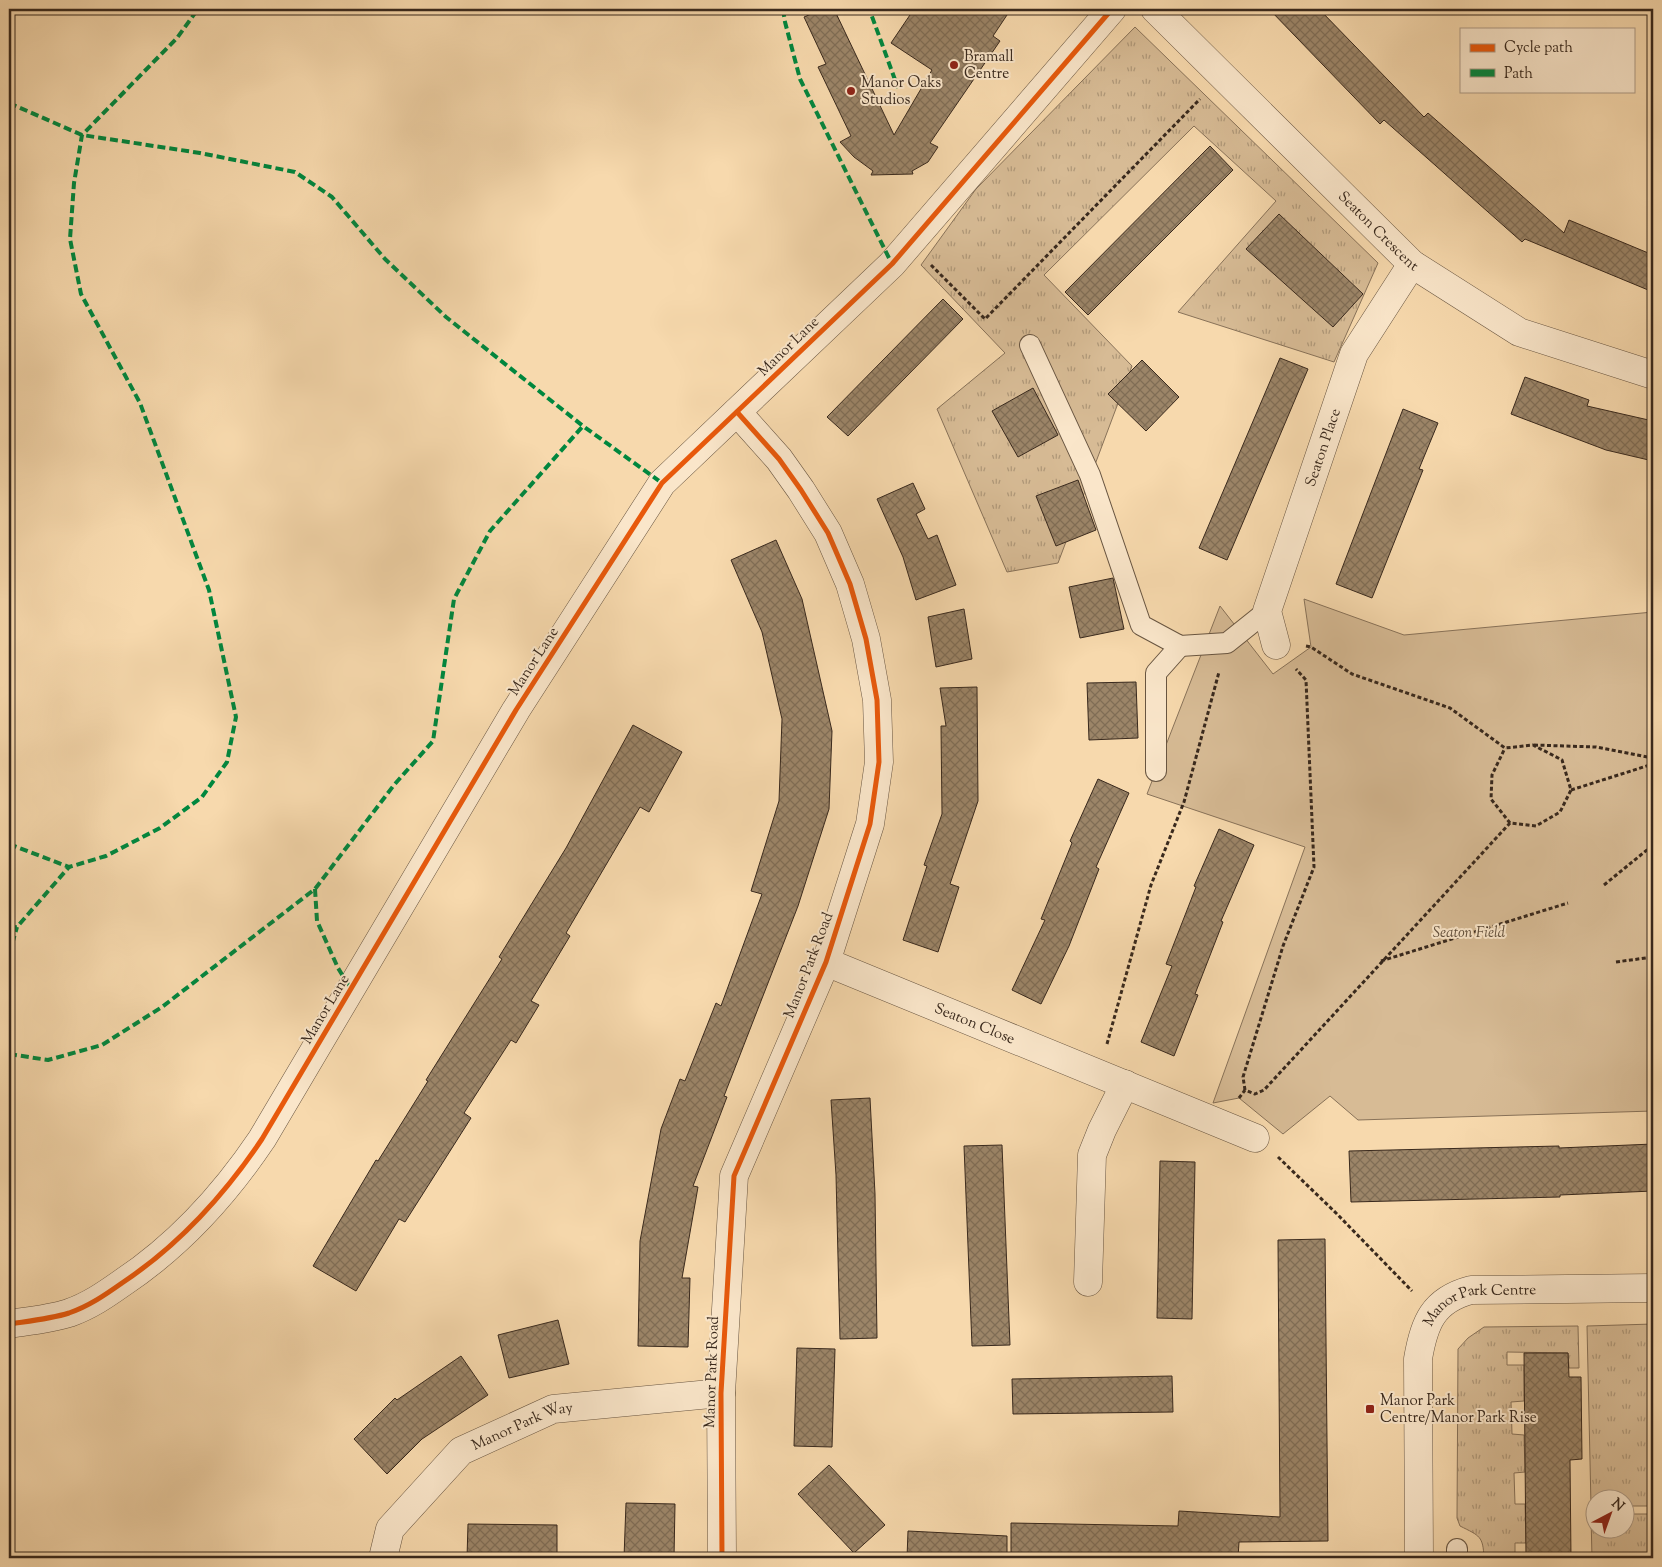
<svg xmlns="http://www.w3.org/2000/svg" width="1662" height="1567" font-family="'Sorts Mill Goudy',serif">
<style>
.grass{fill:url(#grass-tufts);stroke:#887259}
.green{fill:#d7bb95;stroke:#887259}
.building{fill:url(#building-cross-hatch);stroke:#39291d}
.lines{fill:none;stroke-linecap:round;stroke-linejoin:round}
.lane-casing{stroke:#685541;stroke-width:22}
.street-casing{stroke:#685541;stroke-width:29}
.path{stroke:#39291d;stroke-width:3;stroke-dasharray:4 2.5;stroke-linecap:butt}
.lane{stroke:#fae6ca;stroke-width:20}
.street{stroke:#fae6ca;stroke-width:28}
.quiet{stroke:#00873e;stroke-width:4;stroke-dasharray:8 4;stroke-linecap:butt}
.cycleway-casing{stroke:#fae6ca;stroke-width:8}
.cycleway{stroke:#e8590c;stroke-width:5}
.poi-dot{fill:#8f2418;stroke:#fae6ca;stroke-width:2}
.labels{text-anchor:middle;stroke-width:4;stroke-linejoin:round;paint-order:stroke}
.poi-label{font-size:15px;fill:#39291d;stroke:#fae6ca;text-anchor:start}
.street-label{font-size:15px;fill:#39291d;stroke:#fae6ca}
.park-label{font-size:15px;font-style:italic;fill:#604e3b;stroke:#fae6ca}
</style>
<defs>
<pattern id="grass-tufts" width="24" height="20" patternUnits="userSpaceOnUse" patternTransform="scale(1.25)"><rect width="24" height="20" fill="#d7bb95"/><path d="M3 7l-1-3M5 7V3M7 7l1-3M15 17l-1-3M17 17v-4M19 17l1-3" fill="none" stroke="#af9879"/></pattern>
<pattern id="building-cross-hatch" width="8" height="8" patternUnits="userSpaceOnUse" patternTransform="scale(1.25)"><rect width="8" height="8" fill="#9c8568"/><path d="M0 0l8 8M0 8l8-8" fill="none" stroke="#806d55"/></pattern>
</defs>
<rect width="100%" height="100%" fill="#f7d9ad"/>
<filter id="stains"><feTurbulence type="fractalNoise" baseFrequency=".004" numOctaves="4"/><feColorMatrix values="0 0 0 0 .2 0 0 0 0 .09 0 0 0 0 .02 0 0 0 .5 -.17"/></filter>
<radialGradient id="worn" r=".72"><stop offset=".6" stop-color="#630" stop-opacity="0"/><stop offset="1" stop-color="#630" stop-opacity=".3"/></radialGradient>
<g class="grass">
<path d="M1135 27 1378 263 1334 362 1178 312 1276 201 1194 126 1044 275 1132 366 1058 563 1007 572 937 409 1005 353 921 265 976 189Z"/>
<path d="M1653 1324V1506H1625L1624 1500H1594V1506H1591L1587 1326Z"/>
<path d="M1578 1326 1579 1368H1569L1568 1353 1507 1352V1365H1524V1401L1511 1402 1512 1434 1524 1435 1525 1472 1514 1473 1515 1504H1525L1526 1543H1515V1558H1484C1483 1536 1480 1536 1460 1526L1457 1518 1458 1349 1468 1338 1484 1327Z"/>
<path d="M1625 1514H1653V1558H1592L1591 1515H1594V1530H1624Z"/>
</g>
<path class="green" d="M1304 599 1404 635 1653 612V1111L1358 1120 1330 1096 1283 1134 1239 1098 1213 1103 1305 847 1147 794 1220 606 1273 674 1311 647Z"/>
<g class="building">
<path d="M823 9H834L894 135 932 70 891 43 914 9H1011L993 36 1000 41 930 143 938 147 928 162 912 171 913 174 871 175 873 171 854 157 840 142 851 136 818 67 826 64 804 17Z"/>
<path d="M1269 9H1319L1424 117 1428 113 1564 233 1569 220 1653 255V292L1525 239 1522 242 1384 120 1380 124Z"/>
<path d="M1210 146 1233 170 1088 315 1065 292Z"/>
<path d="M1279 214 1363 294 1333 327 1246 249Z"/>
<path d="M943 299 963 319 848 436 827 417Z"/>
<path d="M1280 358 1308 369 1227 560 1199 548Z"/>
<path d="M1142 360 1179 397 1146 431 1108 394Z"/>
<path d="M1525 377 1589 400 1587 406 1653 421V461L1606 450 1511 414Z"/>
<path d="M1033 388 1058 435 1018 457 992 411Z"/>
<path d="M1403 409 1438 423 1419 469 1423 470 1372 598 1336 584Z"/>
<path d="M1078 480 1096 530 1056 546 1036 496Z"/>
<path d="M913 483 925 509 916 514 928 539 937 535 956 585 916 600 903 557 877 499Z"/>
<path d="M776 540 802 599 832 731 829 809 798 906 724 1096 727 1097 693 1186 698 1187 682 1278H690L688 1347 638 1346 640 1241 661 1129 680 1079 685 1081 716 1003 721 1006 762 894 751 891 779 801 782 719 762 632 731 560Z"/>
<path d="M1113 578 1124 629 1080 638 1069 587Z"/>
<path d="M964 609 972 659 936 667 928 617Z"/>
<path d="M1136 682 1138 738 1089 740 1087 683Z"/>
<path d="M977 687 978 801 950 884 959 887 938 952 903 940 927 866 924 865 942 814 941 726H946L940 688Z"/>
<path d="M633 725 682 752 649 812 640 807 566 933 570 936 531 1001 539 1005 516 1043 511 1040 464 1113 471 1118 405 1222 399 1219 356 1291 313 1266 376 1160 378 1161 428 1081 426 1080 502 959 499 957 566 848Z"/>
<path d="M1098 779 1129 793 1096 867 1099 869 1069 946 1041 1004 1012 990 1045 920 1041 919 1072 843 1070 841Z"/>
<path d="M1219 829 1254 845 1221 921 1223 922 1195 994 1198 995 1174 1056 1141 1042 1172 966 1166 964 1196 887 1194 886Z"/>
<path d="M870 1098 875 1194 877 1338 840 1339 836 1175 831 1100Z"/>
<path d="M1653 1144V1191L1560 1195V1197L1351 1202 1349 1151 1559 1146V1148Z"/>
<path d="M1002 1145 1010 1345 972 1346 964 1146Z"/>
<path d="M1160 1161 1195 1162 1192 1319 1157 1318Z"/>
<path d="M1325 1239 1328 1541 1239 1542 1238 1558 1153 1554V1558H1011V1523L1178 1526 1179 1511 1280 1517 1278 1240Z"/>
<path d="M558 1320 569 1364 509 1378 498 1335Z"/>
<path d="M797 1348 835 1349 832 1447 794 1446Z"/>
<path d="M1524 1353H1568L1569 1377H1581L1582 1459 1570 1460 1571 1558H1526Z"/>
<path d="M461 1356 488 1395 422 1439 387 1474 354 1439 395 1398 397 1400Z"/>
<path d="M1172 1376 1173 1412 1013 1414 1012 1379Z"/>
<path d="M829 1465 885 1525 854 1553 798 1494Z"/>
<path d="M626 1503 675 1504 674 1558H624Z"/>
<path d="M468 1524 557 1525V1558H467Z"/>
<path d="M908 1531 1007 1536V1558H907Z"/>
</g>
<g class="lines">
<defs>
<g id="lane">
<path d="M1030 345 1090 475 1141 625 1180 646 1227 643 1267 611"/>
<path d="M1156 771V673L1180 646"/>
<path d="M1457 1549V1558"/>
</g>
<g id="street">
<path id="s1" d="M1155 9 1412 264 1519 332 1653 375"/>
<path id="s2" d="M1276 645 1267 611 1354 354 1412 264"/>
<path id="s3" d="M826 962 1255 1138"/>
<path d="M1088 1282 1092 1155 1102 1130 1125 1084"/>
<path d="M9 1324C29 1321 50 1319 69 1313 89 1306 105 1295 122 1283 179 1245 223 1197 262 1139L516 710 662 483 892 264 1112 9"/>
<path id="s4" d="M383 1558 390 1529 461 1451 553 1409 721 1393"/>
<path d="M722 1558 721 1393 734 1176 826 962 870 824 879 762 877 700 866 639 850 584 828 533 801 490 779 459 737 412"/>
<path id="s5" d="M1419 1558 1418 1359C1424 1323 1433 1300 1471 1290L1653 1288"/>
</g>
</defs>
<use href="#lane" class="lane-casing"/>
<use href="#street" class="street-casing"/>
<g class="path">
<path d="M931 265 985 319 1200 99"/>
<path d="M1306 646 1311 647 1352 674 1450 708 1505 748 1533 745 1562 760 1571 790 1560 812 1536 826 1510 823 1491 799 1492 775 1505 748"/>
<path d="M1534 745 1596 747 1648 757 1653 756"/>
<path d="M1571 790 1653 764"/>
<path d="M1604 885 1653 845"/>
<path d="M1381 961 1568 903"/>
<path d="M1616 962 1653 957"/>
<path d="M1107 1044 1151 885 1184 802 1219 672"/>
<path d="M1245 1090 1243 1077 1283 946 1314 867 1306 680 1296 669"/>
<path d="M1239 1098 1245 1090 1255 1094 1264 1090 1510 823"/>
<path d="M1278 1157 1337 1214 1412 1291"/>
</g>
<use href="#lane" class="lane"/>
<use href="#street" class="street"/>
<g class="quiet">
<path d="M783 9 785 22 800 79 892 264"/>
<path d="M876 9 870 11 898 88"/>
<path d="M9 103 82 135 200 153 295 172 332 197 385 259 446 317 583 426 662 483"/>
<path d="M9 844 69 867 106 856 160 828 202 797 227 762 236 717 209 590 140 403 81 294 70 239 74 183 82 135 177 38 198 9"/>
<path d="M315 889 317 921 338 968 351 989"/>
<path d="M9 928 17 927 69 867"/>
<path d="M9 955 17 927"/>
<path d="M9 1054 48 1060 102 1045 162 1007 315 889 394 785 433 741 454 599 490 531 583 426"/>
</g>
<defs>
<g id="cycleway">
<path d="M9 1324C29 1321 50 1319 69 1313 89 1306 105 1295 122 1283 179 1245 223 1197 262 1139L516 710 662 483 892 264 1112 9"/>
<path d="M722 1558 721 1393 734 1176 826 962 870 824 879 762 877 700 866 639 850 584 828 533 801 490 779 459 737 412"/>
</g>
</defs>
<use href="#cycleway" class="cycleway-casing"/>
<use href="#cycleway" class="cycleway"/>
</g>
<g class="poi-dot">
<circle cx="954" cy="65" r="5"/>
<circle cx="851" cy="91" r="5"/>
<rect x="1365" y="1404" width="10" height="10" rx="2.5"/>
</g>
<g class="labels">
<g class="poi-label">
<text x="964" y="61">Bramall<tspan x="964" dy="17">Centre</tspan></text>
<text x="861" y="87">Manor Oaks<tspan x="861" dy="17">Studios</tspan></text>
<text x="1380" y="1405">Manor Park<tspan x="1380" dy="17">Centre/Manor Park Rise</tspan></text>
</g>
<g class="street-label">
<text dy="5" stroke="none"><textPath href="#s1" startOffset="315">Seaton Crescent</textPath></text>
<text transform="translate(788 346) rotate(-44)" y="5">Manor Lane</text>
<text dy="5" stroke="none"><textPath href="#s2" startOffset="208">Seaton Place</textPath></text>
<text transform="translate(533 661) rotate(-57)" y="5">Manor Lane</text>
<text transform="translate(808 965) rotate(-69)" y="5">Manor Park Road</text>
<text transform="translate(325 1009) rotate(-59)" y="5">Manor Lane</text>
<text dy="5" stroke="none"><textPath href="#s3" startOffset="161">Seaton Close</textPath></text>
<text dy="5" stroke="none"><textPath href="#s5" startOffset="296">Manor Park Centre</textPath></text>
<text transform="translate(711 1372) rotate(-88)" y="5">Manor Park Road</text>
<text dy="5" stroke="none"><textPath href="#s4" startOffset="202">Manor Park Way</textPath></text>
</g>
<g class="park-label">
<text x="1469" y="937">Seaton Field</text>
</g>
</g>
<rect width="1662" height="1567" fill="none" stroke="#f7d9ad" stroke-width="30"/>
<rect x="10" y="10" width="1642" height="1547" fill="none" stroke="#39291d" stroke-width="2.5"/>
<rect x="15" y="15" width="1632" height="1537" fill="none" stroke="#39291d"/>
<rect x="1460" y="28" width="175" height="65" fill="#fae6ca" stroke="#ad9a85"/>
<rect x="1470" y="44" width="25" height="8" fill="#e8590c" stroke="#ad9a85"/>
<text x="1504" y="52" font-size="15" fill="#39291d">Cycle path</text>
<rect x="1470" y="69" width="25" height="8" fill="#00873e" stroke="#ad9a85"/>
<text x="1504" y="78" font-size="15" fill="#39291d">Path</text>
<g transform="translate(1610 1514) rotate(41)"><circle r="24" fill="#fae6ca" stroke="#ad9a85"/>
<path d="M0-4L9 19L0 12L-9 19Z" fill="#8f2418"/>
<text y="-8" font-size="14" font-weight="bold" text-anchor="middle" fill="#39291d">N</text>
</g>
<rect width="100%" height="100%" filter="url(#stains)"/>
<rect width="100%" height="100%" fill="url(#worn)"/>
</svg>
